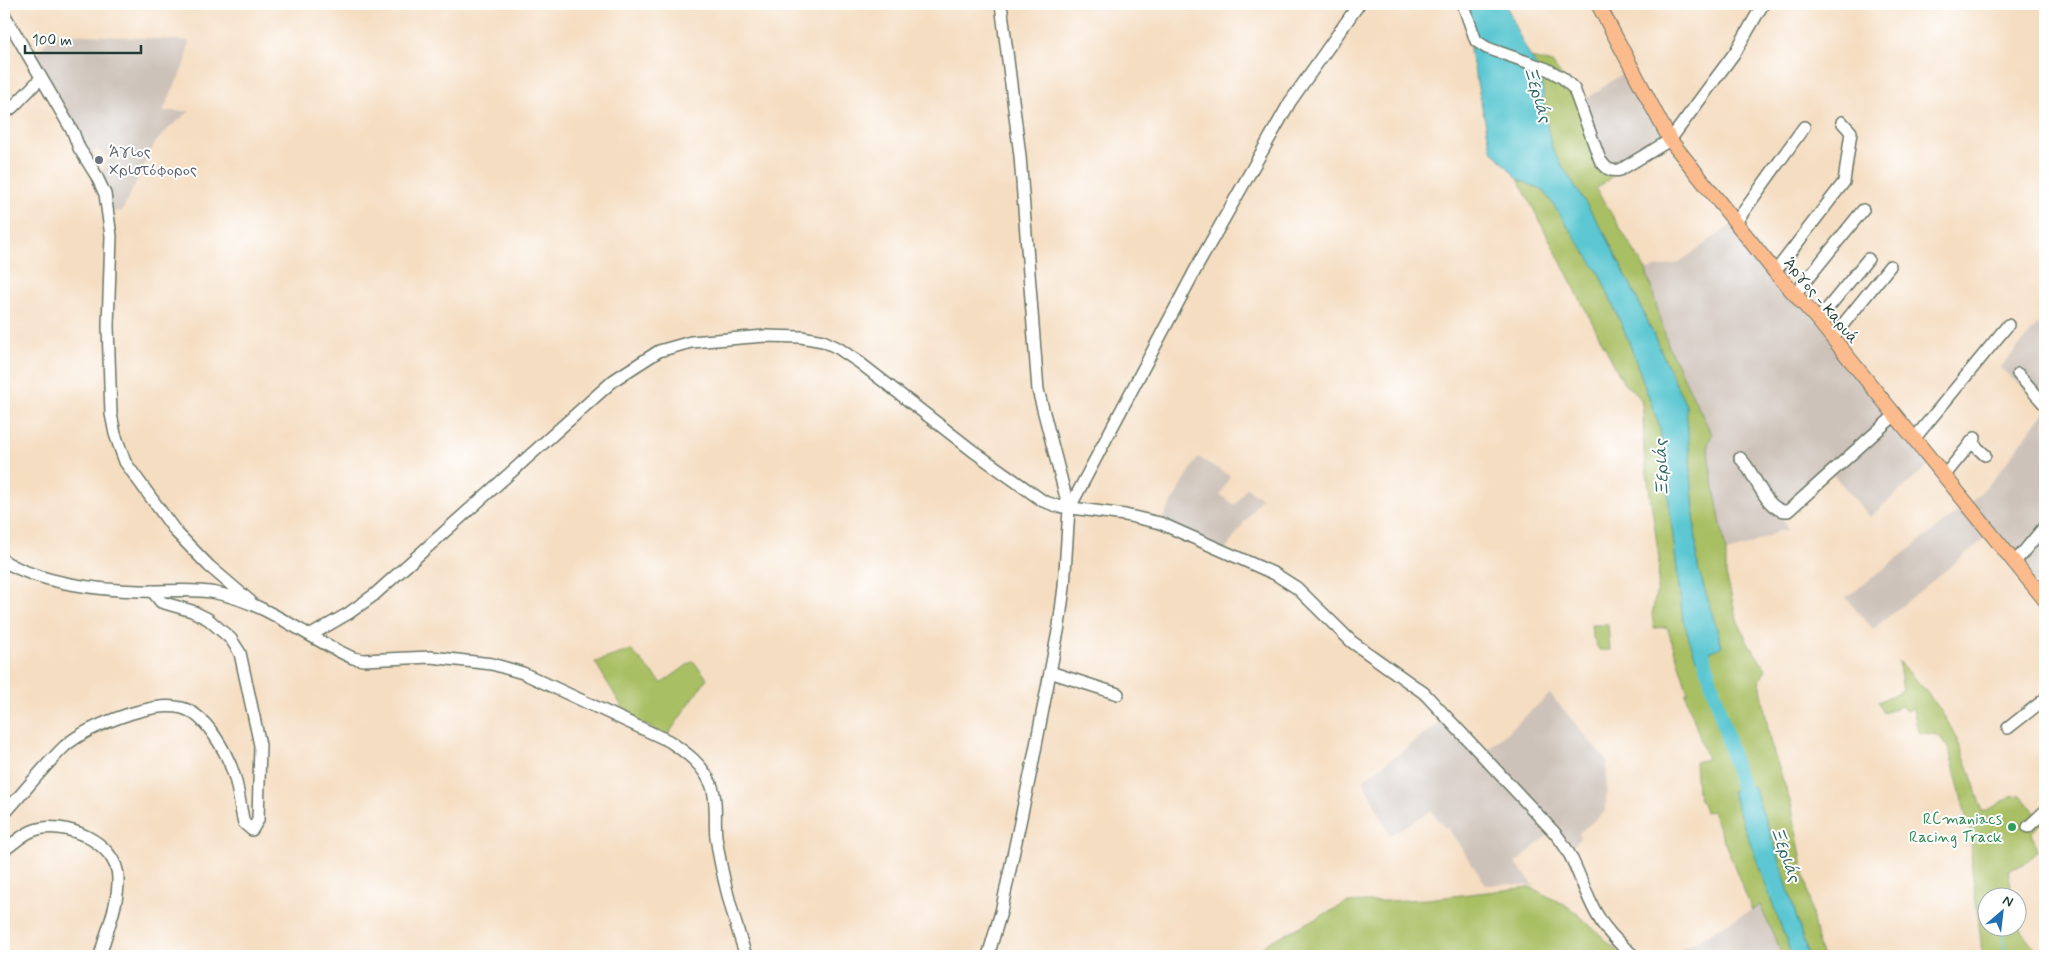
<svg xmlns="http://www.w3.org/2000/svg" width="2049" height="960" font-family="Mynerve,sans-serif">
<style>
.industrial{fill:#cdc2b9}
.green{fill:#a9bf63;stroke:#647e4c}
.water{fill:#5bc7d2;stroke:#3d8283}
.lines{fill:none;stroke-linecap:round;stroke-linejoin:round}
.stream{stroke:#5bc7d2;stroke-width:2.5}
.river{stroke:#5bc7d2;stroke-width:14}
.minor-casing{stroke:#6a7565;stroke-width:14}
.major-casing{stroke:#6a7565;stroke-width:16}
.minor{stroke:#fff;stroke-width:11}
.major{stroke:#fbbb8d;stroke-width:14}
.worship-dot{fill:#6b7280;stroke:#fff;stroke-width:2}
.leisure-dot{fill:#2e9e5b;stroke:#fff;stroke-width:2}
.labels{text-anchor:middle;stroke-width:4;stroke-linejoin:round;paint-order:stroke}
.worship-label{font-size:16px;fill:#5b616d;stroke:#fff;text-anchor:start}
.street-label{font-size:16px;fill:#1f3d34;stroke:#fff}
.leisure-label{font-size:16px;fill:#27864d;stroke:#fff;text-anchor:end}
.water-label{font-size:18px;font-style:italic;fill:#316663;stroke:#fff}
</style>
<rect width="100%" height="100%" fill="#fff"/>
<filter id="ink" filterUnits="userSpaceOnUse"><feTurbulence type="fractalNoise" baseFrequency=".02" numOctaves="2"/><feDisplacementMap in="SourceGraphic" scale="10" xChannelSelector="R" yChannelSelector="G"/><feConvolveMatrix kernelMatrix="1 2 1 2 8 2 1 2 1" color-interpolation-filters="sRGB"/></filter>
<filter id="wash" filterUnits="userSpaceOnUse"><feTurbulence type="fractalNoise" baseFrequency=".0096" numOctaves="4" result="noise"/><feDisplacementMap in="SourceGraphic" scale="20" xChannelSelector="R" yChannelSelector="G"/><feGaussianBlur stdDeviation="1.12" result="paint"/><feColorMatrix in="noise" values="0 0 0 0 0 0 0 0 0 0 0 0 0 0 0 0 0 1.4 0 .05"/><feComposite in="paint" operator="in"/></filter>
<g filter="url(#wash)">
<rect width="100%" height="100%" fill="#f5ddc1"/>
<g class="industrial">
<path d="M55 33 189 41 186 61 163 111H190L170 127 155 143 122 211 107 212 98 178 110 158 96 149 88 162 31 60Z"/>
<path d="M1629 69 1667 142 1620 170 1606 168 1579 104Z"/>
<path d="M1737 221 1934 461 1870 517 1831 472 1782 511 1787 531H1779L1742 548 1726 552 1709 461 1708 444 1712 435 1669 348 1646 270 1678 263Z"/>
<path d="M2038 324 2045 330V406L2000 368Z"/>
<path d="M2045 411V597L1970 503 1994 479Z"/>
<path d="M1198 457 1230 476 1220 495 1235 505 1246 488 1261 498 1224 552 1160 523Z"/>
<path d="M1964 507 1989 535 1873 629 1846 598Z"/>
<path d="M1550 694 1607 761 1606 811 1579 833 1580 838 1569 850 1553 831 1515 863 1535 886 1513 884 1486 885 1448 828 1444 827 1431 811 1390 835 1363 780 1448 717 1483 754Z"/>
<path d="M1760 905 1783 956H1670Z"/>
</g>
<g class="green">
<path d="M1531 58 1552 63 1563 78 1574 89 1600 160 1620 170 1596 189 1646 270 1669 348 1712 435 1708 444 1709 461 1726 552V574L1737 620 1750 646 1766 669 1760 681 1770 741 1791 804 1818 945 1823 956H1808L1777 852 1753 787 1731 791 1792 956H1783L1760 905 1752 910 1712 811 1705 812 1697 791 1695 762 1707 759 1685 694 1688 692 1667 627 1654 628 1652 615 1658 583 1659 558 1644 452 1643 410 1641 400 1636 393 1624 384 1518 179 1544 191 1568 224 1599 273 1629 342 1660 428 1683 620 1722 646 1698 568 1686 406 1634 292 1605 234 1553 151 1546 122 1541 74Z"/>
<path d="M1591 625H1608L1610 650H1599L1592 635Z"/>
<path d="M631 650 662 683 693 661 707 678 667 736 622 713 624 710 595 662Z"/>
<path d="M1898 661C1908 672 1920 683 1929 695 1957 728 1971 772 1982 812L1995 806 2013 795 2015 797 2020 794 2043 822 2032 832 2037 851 2024 865 2008 870 2013 897 1986 898V928H2016L2017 915 2021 931 2035 948 2036 956H1983L1972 871 1971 836 1949 749 1938 735 1918 732 1913 708 1906 711 1901 706 1884 713 1878 702 1903 690Z"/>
<path d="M1530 887 1572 909 1623 956H1251L1269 942 1347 903 1427 899Z"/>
</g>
<g class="water">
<path d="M1470 4H1506L1517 31 1531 58 1541 73 1546 122 1553 151 1605 234 1634 292 1686 406 1698 568 1722 646 1696 659 1683 620 1660 428 1629 342 1599 273 1544 191 1518 179 1491 149 1470 50Z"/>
<path d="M1753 786 1777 852 1808 956H1792L1731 791Z"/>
</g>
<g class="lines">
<path class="stream" d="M2002 928 2006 956"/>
<path class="river" d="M1699 639 1737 772 1748 805"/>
</g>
</g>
<g filter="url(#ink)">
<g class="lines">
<defs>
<g id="minor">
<path d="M1463 4 1476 41 1487 48 1547 69 1563 78 1574 89 1600 160C1606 168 1609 172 1620 170L1670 140 1736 51 1763 4"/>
<path d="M4 14 73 132 79 148 96 175 105 194 111 236 108 326 111 414 115 434 125 462 176 532 209 566 250 601"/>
<path d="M4 114 14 106 41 78"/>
<path d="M1736 222 1804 127"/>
<path d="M1775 272 1844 182 1851 132 1842 122"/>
<path d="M1795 294 1863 210"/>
<path d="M1818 320 1868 259"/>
<path d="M1832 338 1890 266"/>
<path d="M2018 374 2045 405"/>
<path d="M1914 439 2008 325"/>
<path d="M1971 442 1985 455"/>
<path d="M1740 458C1755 471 1765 513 1788 511L1895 415"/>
<path d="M1944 476 1975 438"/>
<path d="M1069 509 1199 263 1290 102 1359 4"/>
<path d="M4 561C40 583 98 590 140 591 166 592 191 588 216 593 267 603 307 638 353 658L363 660 431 657 492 664 523 673 669 741C687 753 702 764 711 784 718 800 714 821 716 837 722 879 733 917 746 956"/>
<path d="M2015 562 2045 526"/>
<path d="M311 635 349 613 374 595 614 380 659 351 691 342 765 336 801 337 823 341 838 348 860 363 973 451 1043 501 1057 506 1125 515 1160 523 1275 574 1297 588 1352 642 1424 693 1553 831C1576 856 1580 884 1596 913 1605 930 1619 944 1634 956"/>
<path d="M1050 672 1118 694"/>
<path d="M2008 728 2045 699"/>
<path d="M4 814C24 792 43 767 65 746 82 731 108 721 129 714 146 709 164 704 182 708 206 714 227 753 234 775 239 790 240 808 244 823L252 830 258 820 260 745 240 653 231 639 208 619 192 611 161 602 152 591"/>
<path d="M2028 827 2045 811"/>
<path d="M4 850C13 844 22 835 32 831 63 818 118 843 118 878 119 904 106 932 100 956"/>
<path d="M988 956 1001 912 1032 766 1059 626 1064 587 1069 509 1038 390 1020 156 1001 4"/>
</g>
<path id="major" d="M1598 4 1670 140 1775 272 1818 320 2045 600"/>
</defs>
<use href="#minor" class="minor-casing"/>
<use href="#major" class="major-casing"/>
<use href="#minor" class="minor"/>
<use href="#major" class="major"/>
</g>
</g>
<circle class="worship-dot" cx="99" cy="160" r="5"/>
<circle class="leisure-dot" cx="2012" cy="827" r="5"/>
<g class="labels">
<g class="worship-label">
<text x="109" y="157">Άγιος<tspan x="109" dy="18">Χριστόφορος</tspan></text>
</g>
<g class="street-label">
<text transform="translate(1822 300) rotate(50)" y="6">Άργος - Καρυά</text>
</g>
<g class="leisure-label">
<text x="2002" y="824">RCmaniacs<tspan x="2002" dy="18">Racing Track</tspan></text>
</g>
<g class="water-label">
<text transform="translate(1538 94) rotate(73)" y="6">Ξεριάς</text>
<text transform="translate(1661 468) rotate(-93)" y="6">Ξεριάς</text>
<text transform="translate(1786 854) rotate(70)" y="6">Ξεριάς</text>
</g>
</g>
<rect width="2049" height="960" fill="none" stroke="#fff" stroke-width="20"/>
<g transform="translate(2002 912) rotate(28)"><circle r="24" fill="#ffffff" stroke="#a5b1ae"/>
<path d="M0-4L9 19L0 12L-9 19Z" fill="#1f6fb2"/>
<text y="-8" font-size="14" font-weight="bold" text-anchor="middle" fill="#1f3d34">N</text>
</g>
<path d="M25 45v8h116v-8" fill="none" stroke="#1f3d34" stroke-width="2.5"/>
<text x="32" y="45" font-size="15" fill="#1f3d34" stroke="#ffffff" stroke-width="4" paint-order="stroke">100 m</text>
</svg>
